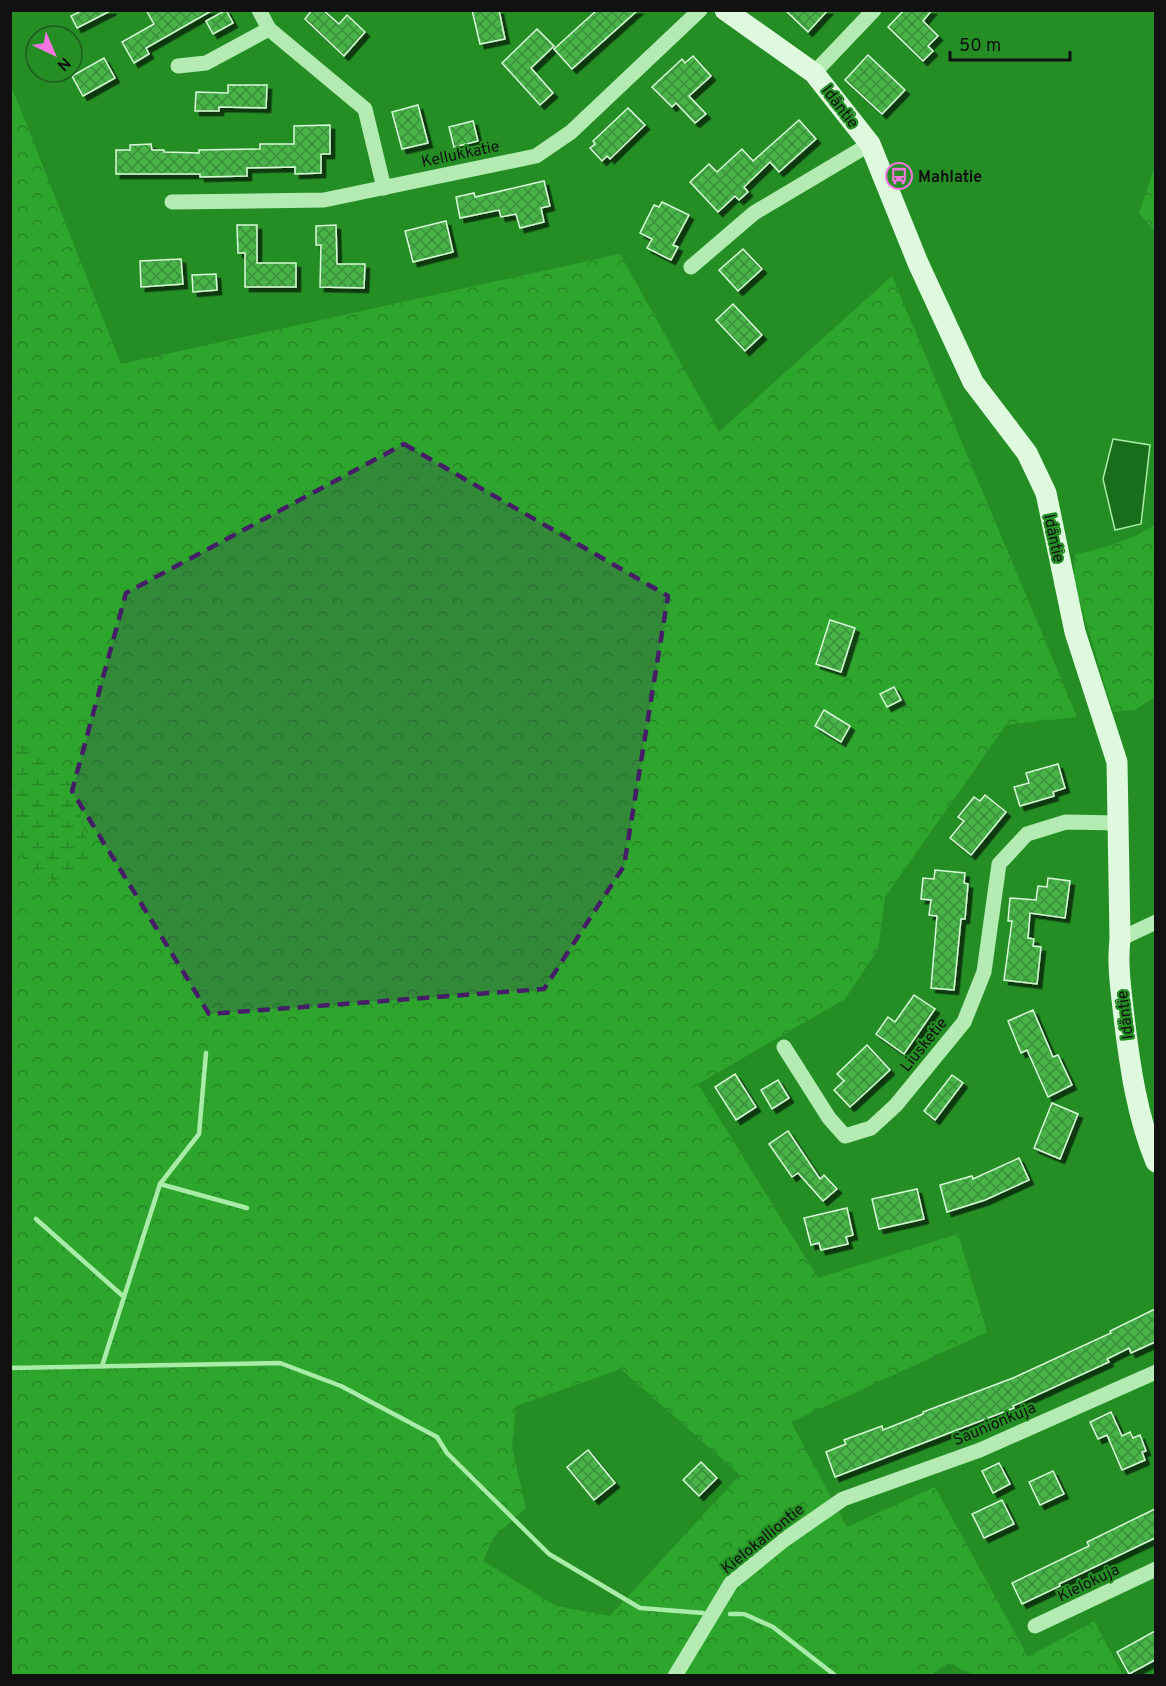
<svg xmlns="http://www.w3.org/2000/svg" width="1166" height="1686" font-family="Overpass,sans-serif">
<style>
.green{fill:#2ea62e}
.forest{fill:url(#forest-crowns);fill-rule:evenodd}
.wetland{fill:url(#wetland-marsh)}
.water{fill:#196e1b;stroke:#a8eca7;stroke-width:1.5}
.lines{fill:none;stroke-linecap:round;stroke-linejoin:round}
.stream{stroke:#a8eca7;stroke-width:4.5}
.building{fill:url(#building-cross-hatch);stroke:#d8f9d8;stroke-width:1.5;filter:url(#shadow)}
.street{stroke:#b3ebb3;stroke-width:15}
.secondary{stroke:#dff9df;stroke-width:21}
.marked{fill:#461e68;fill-opacity:0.2;stroke:#461e68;stroke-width:4.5;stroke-dasharray:12 8;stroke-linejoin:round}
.labels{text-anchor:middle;stroke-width:4.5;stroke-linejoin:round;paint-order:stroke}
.street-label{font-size:16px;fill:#111;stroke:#248e25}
.poi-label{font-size:16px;font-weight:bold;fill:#111;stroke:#248e25;text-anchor:start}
</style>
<defs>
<pattern id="forest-crowns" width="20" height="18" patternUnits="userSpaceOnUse" patternTransform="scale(1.5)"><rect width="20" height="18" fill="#2ea62e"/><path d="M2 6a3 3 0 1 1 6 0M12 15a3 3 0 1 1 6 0" fill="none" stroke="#268626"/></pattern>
<pattern id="wetland-marsh" width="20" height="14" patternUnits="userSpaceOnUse" patternTransform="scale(1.5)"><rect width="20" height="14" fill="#2ea62e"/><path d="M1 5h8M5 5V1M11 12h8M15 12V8" fill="none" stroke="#268626"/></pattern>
<pattern id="building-cross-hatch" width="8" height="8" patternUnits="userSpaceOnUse" patternTransform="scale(1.5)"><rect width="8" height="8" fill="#48b348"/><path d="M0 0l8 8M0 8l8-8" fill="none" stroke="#3b903b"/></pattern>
<filter id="shadow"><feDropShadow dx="4.5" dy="4.5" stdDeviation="0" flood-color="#0009"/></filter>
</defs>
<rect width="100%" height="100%" fill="#248e25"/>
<path class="green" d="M886 1659 913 1675 877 1676Z"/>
<g class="forest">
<path d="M10 83 121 364 620 254 719 432 892 276 1077 717 1006 725 885 897 878 949 845 999 698 1084 818 1278 958 1234 987 1332 791 1422 847 1527 935 1487 1028 1657 1094 1621 1123 1675H974L948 1663 931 1675H913L886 1660 877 1676 11 1675V844C23 860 36 873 55 881L87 840 81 819 78 797 39 759 18 745 11 744ZM621 1369 740 1475 610 1616 556 1606 483 1561 493 1538 526 1508 512 1448 516 1406Z"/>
<path d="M1155 170V231L1139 213 1153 172Z"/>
<path d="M1155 525V697L1135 710 1113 712 1074 581 1075 554C1104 549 1130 540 1155 525Z"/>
</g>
<path class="wetland" d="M11 744C23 746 33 755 42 762 52 769 64 776 71 785 80 796 79 807 81 820 83 831 89 840 88 851 87 858 81 866 76 871 53 895 26 863 11 844Z"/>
<path class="water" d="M1113 439 1150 445 1141 524 1115 530 1103 479Z"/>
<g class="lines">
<g class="stream">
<path d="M160 1184 247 1208"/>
<path d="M36 1219 124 1297"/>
<path d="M102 1366 160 1184 199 1134 206 1053"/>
<path d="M10 1368 280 1363 341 1386 437 1437 447 1453 549 1554 640 1608 703 1613"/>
<path d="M730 1614H744L773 1627 836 1676"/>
</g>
</g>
<g class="building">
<path d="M83 10H112L77 28 71 16Z"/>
<path d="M146 10H213L146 48 149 54 134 63 122 42 154 24Z"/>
<path d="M226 10 233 23 213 34 206 21Z"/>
<path d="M312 10H323L339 24 347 15 365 32 344 56 305 19Z"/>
<path d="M472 10H499L505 39 480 44Z"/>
<path d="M597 10H638L572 69 554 49Z"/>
<path d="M785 10H828L808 32Z"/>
<path d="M904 10H932L923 21 938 36 928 46 933 51 923 61 888 27Z"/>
<path d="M537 29 554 46 531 68 553 93 540 105 502 63Z"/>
<path d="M868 55 905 90 882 114 845 80Z"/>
<path d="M693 56 711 76 689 96 706 114 695 123 676 103 672 107 652 87 682 59 685 63Z"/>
<path d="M104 58 115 78 83 96 72 76Z"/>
<path d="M228 85H267L266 108 219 107V111H195L196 92 228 93Z"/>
<path d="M418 105 428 143 402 149 392 112Z"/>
<path d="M628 108 645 125 610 159 607 156 602 161 590 148 595 144 593 141Z"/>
<path d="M799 120 816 139 779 172 770 162 744 187 748 192 739 200 735 196 718 212 690 182 709 164 717 172 742 149 753 161Z"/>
<path d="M473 121 478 141 454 147 449 127Z"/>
<path d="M330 125V154H321V173L295 174V167L247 168V176L200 177V174H116V150H130V145L151 144 152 150H164V152L199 153V150L260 149V144H294V126Z"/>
<path d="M544 181 550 206 541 208 544 222 520 228 516 214 501 217 499 210 460 218 456 197 474 193 475 197Z"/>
<path d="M662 202 689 215 673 245 678 247 671 260 647 248 652 239 640 233 654 205 659 207Z"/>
<path d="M446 221 453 252 413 262 405 231Z"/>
<path d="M237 225H257V263H296V287H245V253H238Z"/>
<path d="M336 225 337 264H365L364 288 320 287 321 245H316V226Z"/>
<path d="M743 249 762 269 738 291 719 270Z"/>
<path d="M181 259 183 284 141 287 140 261Z"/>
<path d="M216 274 217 290 193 292 192 275Z"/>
<path d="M733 304 762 335 745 351 716 320Z"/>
<path d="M830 620 855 628 841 672 816 664Z"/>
<path d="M894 687 901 700 887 707 880 694Z"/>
<path d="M824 710 850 726 841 742 815 726Z"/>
<path d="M1058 764 1065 788 1053 792 1054 796 1020 806 1014 787 1029 783 1026 773Z"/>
<path d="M985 795 1006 812 971 855 950 838 964 821 958 817 974 797 980 801Z"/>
<path d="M935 870 965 873 964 883 968 884 965 919H961L954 990 931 988 937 916 929 915 931 900 921 899 923 878 934 879Z"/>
<path d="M1048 878 1070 881 1065 918 1030 913 1028 938 1034 939 1033 946 1041 947 1037 984 1004 980 1012 921H1008L1010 898 1036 900 1038 886 1047 887Z"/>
<path d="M914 995 935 1009 904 1054 876 1034 888 1017 895 1022Z"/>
<path d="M1033 1010 1053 1057 1058 1055 1072 1085 1048 1097 1027 1050 1021 1053 1008 1021Z"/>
<path d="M867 1045 890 1070 850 1107 834 1090 844 1081 837 1074Z"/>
<path d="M735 1074 756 1107 736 1120 715 1087Z"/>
<path d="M952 1075 963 1083 935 1120 924 1111Z"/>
<path d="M778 1080 789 1098 772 1109 761 1090Z"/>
<path d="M1052 1103 1078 1114 1060 1159 1034 1148Z"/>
<path d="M788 1131 820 1179 824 1175 837 1189 823 1201 798 1173 792 1177 769 1144Z"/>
<path d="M1019 1158 1029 1180 985 1200 947 1212 940 1185 972 1176 973 1179Z"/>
<path d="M917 1189 924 1219 879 1229 872 1199Z"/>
<path d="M847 1208 853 1235 846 1237 848 1244 821 1250 819 1243 811 1245 804 1218Z"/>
<path d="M1155 1309V1342L1131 1353 1129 1348 1107 1359 1109 1362 1013 1406 1014 1408 835 1477 826 1452 846 1444 844 1440 882 1426 883 1430 923 1414V1412L1013 1378 1111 1333 1110 1331Z"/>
<path d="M1111 1412 1122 1436 1130 1432 1133 1438 1140 1435 1146 1451 1142 1452 1145 1460 1122 1470 1107 1435 1098 1439 1090 1422Z"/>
<path d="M588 1450 615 1483 594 1500 567 1467Z"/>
<path d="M701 1462 717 1478 699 1496 683 1480Z"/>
<path d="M999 1463 1010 1484 993 1493 982 1471Z"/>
<path d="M1053 1471 1064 1494 1040 1505 1029 1482Z"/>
<path d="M1002 1500 1014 1524 984 1538 972 1514Z"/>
<path d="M1155 1509V1538L1059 1584 1060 1586 1022 1604 1012 1583 1089 1546 1087 1542Z"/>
<path d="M1155 1631V1660L1129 1674 1117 1652Z"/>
</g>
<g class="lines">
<g class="street">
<path d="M259 10 269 29 365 109 384 188"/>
<path d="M178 66 206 63 269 29"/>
<path d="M814 73 874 10"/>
<path d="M172 202 324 200 536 156 571 132 700 10"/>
<path d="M691 267 754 213 870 144"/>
<path d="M1120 939 1156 922"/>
<path d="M784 1047 829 1118 845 1136 871 1128 896 1105 964 1022 984 972 999 864 1027 834 1066 822 1119 823"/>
<path d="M1035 1626 1156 1569"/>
<path d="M675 1676 731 1583 784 1540 843 1499 980 1450 1156 1372"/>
</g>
<path class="secondary" d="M725 10 814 73 870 144 918 263 973 382 1027 453 1046 493 1075 632 1117 762 1120 939C1117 965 1121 990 1124 1017 1130 1067 1137 1116 1156 1162"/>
</g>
<path class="marked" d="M404 444 668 596 624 866 544 989 209 1014 72 791 126 593Z"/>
<defs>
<symbol id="bus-ring" viewBox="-11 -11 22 22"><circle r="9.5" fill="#248e25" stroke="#f676e1" stroke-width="1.5"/><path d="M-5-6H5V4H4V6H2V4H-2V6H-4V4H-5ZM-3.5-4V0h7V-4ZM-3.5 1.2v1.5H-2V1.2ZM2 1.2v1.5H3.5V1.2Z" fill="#f676e1"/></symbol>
</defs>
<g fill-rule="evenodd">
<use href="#bus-ring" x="884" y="161" width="30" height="30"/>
</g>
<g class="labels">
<g class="street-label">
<text transform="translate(841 106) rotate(52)" y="6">Idäntie</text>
<text transform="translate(460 153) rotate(-12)" y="6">Kellukkatie</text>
<text transform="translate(1055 538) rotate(78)" y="6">Idäntie</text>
<text transform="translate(1124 1015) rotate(-97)" y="6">Idäntie</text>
<text transform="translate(923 1044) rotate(-51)" y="6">Liusketie</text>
<text transform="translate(994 1423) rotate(-23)" y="6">Saunionkuja</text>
<text transform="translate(762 1538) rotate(-39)" y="6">Kielokalliontie</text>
<text transform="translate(1088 1582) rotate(-26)" y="6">Kielokuja</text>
</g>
<g class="poi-label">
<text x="918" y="182">Mahlatie</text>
</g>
</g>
<rect width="1166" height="1686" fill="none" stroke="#111111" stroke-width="24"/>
<g transform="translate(54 54) rotate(136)"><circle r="28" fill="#248e25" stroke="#1c5c1d" stroke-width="1.5"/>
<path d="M0-4.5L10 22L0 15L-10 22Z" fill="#f676e1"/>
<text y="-9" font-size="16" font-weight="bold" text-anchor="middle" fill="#111111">N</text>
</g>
<path d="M950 51v9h120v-9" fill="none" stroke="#111111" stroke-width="3"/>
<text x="959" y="51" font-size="18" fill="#111111" stroke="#248e25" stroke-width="4.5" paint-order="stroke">50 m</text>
</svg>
